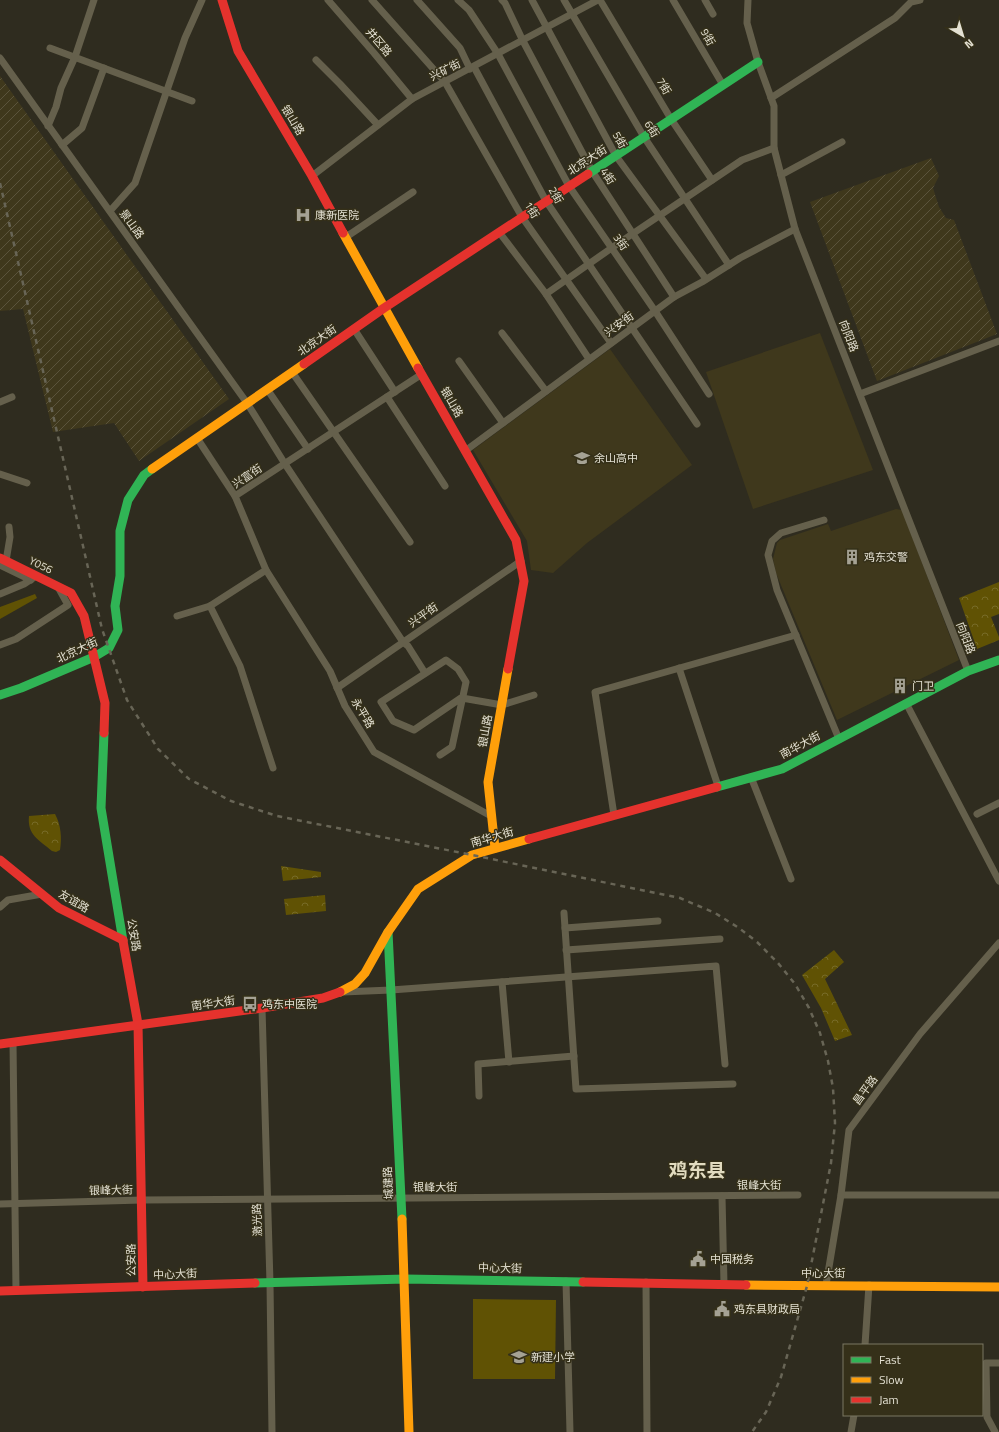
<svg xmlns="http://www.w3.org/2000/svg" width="999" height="1432" font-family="'Titillium Web','Noto Sans SC',sans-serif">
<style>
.built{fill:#3f381c}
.industrial{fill:url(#industrial-furrows)}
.green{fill:#605204}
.forest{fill:url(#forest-crowns)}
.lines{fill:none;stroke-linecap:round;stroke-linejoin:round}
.street{stroke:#65604c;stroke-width:7}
.fast{stroke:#30b455;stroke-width:9}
.slow{stroke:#ff9f0a;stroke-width:9}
.jam{stroke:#e5322d;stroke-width:9}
.rail{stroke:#686556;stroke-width:2.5;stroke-dasharray:5 5;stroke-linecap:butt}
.labels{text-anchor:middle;stroke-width:3;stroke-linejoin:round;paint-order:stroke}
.street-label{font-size:11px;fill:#e4e1d3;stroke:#353019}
.poi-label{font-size:11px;fill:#e4e1d3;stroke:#353019;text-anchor:start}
.town-label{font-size:19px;font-weight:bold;fill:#e2dcc0;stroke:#353019}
</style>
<defs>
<pattern id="industrial-furrows" width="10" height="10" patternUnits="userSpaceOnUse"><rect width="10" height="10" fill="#3f381c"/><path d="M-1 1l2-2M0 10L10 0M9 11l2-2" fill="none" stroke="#5b543c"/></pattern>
<pattern id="forest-crowns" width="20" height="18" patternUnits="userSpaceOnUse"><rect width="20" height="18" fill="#605204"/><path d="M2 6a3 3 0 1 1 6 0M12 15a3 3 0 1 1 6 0" fill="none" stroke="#776b28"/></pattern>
</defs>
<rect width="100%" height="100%" fill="#2f2c1f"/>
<g class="built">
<path d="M820 333 873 470 753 509 706 372Z"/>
<path d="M610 349 692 465 587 543 553 573 531 570 527 541 473 450Z"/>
<path d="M896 509 902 510 959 660 837 720 776 573 773 559 777 543 780 540 828 524 831 531Z"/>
</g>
<g class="industrial">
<path d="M0 76 229 399 139 461 114 423 53 432 23 309 0 311Z"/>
<path d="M931 158 939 176 933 188 939 207 946 218 954 220 997 334 877 381 810 202Z"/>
</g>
<g class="green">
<path d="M35 594 37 598 0 619V607Z"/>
<path d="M473 1299 556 1300 555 1379H473Z"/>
</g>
<g class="forest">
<path d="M999 582V614L991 617 999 637V640L977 649 959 598Z"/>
<path d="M55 814C61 825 62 838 60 850L56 852 52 851C39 840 27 835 29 816Z"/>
<path d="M281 866 321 872V877L283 881Z"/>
<path d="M325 895 326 911 286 915 284 899Z"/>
<path d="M834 950 844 962 825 979 852 1035 835 1041 821 1008 802 975Z"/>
</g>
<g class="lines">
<g class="street">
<path d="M328 0 374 53 412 99"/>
<path d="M372 0 445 82 522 217 611 343"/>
<path d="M417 0 460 48 470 69"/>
<path d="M458 0 469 10 498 54 569 186 655 311 709 394"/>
<path d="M502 0 505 3 523 41 592 171 674 297"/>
<path d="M532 0 616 156 706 279"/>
<path d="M564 0 644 137 729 265"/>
<path d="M600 0 671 119 712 180"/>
<path d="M673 0 723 85"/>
<path d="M705 0 713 14"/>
<path d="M748 0 747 23 758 62 774 106V148L795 229 968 671"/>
<path d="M50 48 192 101"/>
<path d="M0 58 247 403 285 464 403 642 408 646 425 673"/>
<path d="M316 60 340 84 378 125"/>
<path d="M474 67 546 201 697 424"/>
<path d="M771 98 895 18 911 2 920 0"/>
<path d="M48 126 56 107 61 88 75 57 94 0"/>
<path d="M62 145 82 128 104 68"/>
<path d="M781 175 842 142"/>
<path d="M312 176 412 99 598 0"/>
<path d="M110 211 135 183 185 38 202 0"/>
<path d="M499 232 546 294 589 359"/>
<path d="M346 237 413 192"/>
<path d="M546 294 613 247 742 160 774 148"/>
<path d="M354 329 395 392"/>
<path d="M502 333 546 391"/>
<path d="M459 361 503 423"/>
<path d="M292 372 410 542"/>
<path d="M267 389 308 449"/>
<path d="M860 394 999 341"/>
<path d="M387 397 445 486"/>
<path d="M0 402 12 397"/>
<path d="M197 438 235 496"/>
<path d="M465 451 674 297 702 282 740 258 795 229"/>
<path d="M0 474 27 483"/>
<path d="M824 520 781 533 772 541 768 555 777 590 839 739"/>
<path d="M6 561 10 537 9 527"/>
<path d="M0 565 31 580"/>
<path d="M266 570 330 671 345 706 374 752 491 816"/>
<path d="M0 594 24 584 36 576"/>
<path d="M210 606 240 666 273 768"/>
<path d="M177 616 210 606 266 570 235 496 422 374"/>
<path d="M0 645 16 639 68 605 58 587"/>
<path d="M679 668 718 786"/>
<path d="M337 688 521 561"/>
<path d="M906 703 999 881"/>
<path d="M440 755 452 747 466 682 458 669 446 660 381 702 393 721 414 730 461 698H462L502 705 534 695"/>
<path d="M751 777 791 879"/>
<path d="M977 814 999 803"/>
<path d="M614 815 595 692 796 635"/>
<path d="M0 907 8 900 42 894"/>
<path d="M564 913 576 1089 733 1084"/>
<path d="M565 928 658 921"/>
<path d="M566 950 720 939"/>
<path d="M502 982 509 1062"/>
<path d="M343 992 391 990 716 966 725 1064"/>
<path d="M262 1008 270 1283 272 1432"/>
<path d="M13 1042 16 1291"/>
<path d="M479 1096 478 1064 574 1056"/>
<path d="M841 1195H999"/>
<path d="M722 1196 724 1284"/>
<path d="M0 1204 142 1200 798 1195"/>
<path d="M566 1281 570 1432"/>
<path d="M646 1282 647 1432"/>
<path d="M826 1285 841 1195 849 1130 920 1034 999 943"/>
<path d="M865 1345 869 1285"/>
<path d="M851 1432 854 1415"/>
<path d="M995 1432 987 1417 986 1363H999"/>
</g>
<g class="fast">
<path d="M588 174 758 62"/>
<path d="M0 695 21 688 94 657 109 648 118 630 115 606 120 576V531L128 500 144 475 152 469"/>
<path d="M104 733 101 808 123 941"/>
<path d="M717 787 782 769 968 671 999 660"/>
<path d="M388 932 402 1219"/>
<path d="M255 1283 405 1279 583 1282"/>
</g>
<g class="slow">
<path d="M343 233 418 368"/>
<path d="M152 469 304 364"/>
<path d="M495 848 488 782 508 669"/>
<path d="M340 992 355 984 365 973 388 932 418 889 472 855 529 839"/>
<path d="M402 1219 409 1432"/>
<path d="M746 1285 999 1287"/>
</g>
<g class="jam">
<path d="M222 0 238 51 312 176 343 233"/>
<path d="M304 364 384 308 588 174"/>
<path d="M418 368 516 540 524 581 508 669"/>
<path d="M0 558 71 593 84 616 105 703 104 733"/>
<path d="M529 839 717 787"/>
<path d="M0 860 59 908 123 940"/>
<path d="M123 941 138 1024 143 1287"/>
<path d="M0 1044 262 1008 323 998 340 992"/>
<path d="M583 1282 746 1285"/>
<path d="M0 1291 255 1283"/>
</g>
<path class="rail" d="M0 183 102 629 127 700 158 749 189 779 231 801 277 816 472 855 680 898 715 913 739 928 757 942 778 963 795 984 809 1008 820 1033 828 1061 833 1088 835 1123 831 1163 807 1286 781 1377 766 1412 752 1432"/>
</g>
<defs>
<symbol id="hospital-bare" viewBox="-9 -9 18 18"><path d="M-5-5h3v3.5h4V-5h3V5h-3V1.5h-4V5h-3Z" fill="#a5a294" stroke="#353019" stroke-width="2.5" paint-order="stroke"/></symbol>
<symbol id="school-bare" viewBox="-9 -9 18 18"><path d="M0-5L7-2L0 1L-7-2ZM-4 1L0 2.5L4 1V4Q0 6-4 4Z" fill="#a5a294" stroke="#353019" stroke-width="2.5" paint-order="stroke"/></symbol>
<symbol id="building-bare" viewBox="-9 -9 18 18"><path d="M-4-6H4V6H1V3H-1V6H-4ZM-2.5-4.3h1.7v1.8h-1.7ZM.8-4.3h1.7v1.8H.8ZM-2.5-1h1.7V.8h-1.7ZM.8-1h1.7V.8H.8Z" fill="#a5a294" stroke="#353019" stroke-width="2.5" paint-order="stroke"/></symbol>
<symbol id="bus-bare" viewBox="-9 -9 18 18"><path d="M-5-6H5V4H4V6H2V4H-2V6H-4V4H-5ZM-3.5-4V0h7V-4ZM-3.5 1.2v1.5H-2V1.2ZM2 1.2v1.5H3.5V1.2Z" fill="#a5a294" stroke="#353019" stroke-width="2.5" paint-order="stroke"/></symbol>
<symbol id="civic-bare" viewBox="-9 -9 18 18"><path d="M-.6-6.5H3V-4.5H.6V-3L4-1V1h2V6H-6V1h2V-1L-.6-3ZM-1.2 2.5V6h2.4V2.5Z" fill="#a5a294" stroke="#353019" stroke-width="2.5" paint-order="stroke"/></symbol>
</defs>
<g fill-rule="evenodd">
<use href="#hospital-bare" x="292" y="204" width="22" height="22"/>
<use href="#school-bare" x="571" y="447" width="22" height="22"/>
<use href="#building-bare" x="841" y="546" width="22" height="22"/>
<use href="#building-bare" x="889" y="675" width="22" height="22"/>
<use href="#bus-bare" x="239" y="993" width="22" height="22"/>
<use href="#civic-bare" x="687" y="1248" width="22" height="22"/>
<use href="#civic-bare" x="711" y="1298" width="22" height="22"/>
<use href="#school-bare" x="508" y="1346" width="22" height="22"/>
</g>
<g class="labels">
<g class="street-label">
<text transform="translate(708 37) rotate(60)" y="4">9街</text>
<text transform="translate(379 42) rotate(50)" y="4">井区路</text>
<text transform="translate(445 70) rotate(-27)" y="4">兴矿街</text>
<text transform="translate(664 86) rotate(59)" y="4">7街</text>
<text transform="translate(293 120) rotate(59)" y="4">银山路</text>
<text transform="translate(652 129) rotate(58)" y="4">6街</text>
<text transform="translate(620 140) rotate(61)" y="4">5街</text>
<text transform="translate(587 160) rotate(-33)" y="4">北京大街</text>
<text transform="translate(608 176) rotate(56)" y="4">4街</text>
<text transform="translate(556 195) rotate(59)" y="4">2街</text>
<text transform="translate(532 210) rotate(58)" y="4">1街</text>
<text transform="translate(132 224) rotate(54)" y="4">景山路</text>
<text transform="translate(621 242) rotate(55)" y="4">3街</text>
<text transform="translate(619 324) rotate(-36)" y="4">兴安街</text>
<text transform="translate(849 336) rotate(69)" y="4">向阳路</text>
<text transform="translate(317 340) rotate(-35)" y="4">北京大街</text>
<text transform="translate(452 402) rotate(60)" y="4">银山路</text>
<text transform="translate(247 476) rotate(-34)" y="4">兴富街</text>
<text transform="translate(41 565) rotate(26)" y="4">Y056</text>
<text transform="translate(423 615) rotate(-35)" y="4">兴平街</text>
<text transform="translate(966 638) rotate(69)" y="4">向阳路</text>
<text transform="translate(77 650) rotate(-25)" y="4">北京大街</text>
<text transform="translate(363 713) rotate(59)" y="4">永平路</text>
<text transform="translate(485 731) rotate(-80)" y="4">银山路</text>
<text transform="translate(800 745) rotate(-28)" y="4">南华大街</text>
<text transform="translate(492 837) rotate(-16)" y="4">南华大街</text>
<text transform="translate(74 901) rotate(30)" y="4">友谊路</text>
<text transform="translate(134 935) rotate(80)" y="4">公安路</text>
<text transform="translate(213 1003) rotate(-8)" y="4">南华大街</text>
<text transform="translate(865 1090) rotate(-54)" y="4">昌平路</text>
<text transform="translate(388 1183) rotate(-93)" y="4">城建路</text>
<text x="759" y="1189">银峰大街</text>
<text x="435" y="1191">银峰大街</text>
<text transform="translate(111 1190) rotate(-1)" y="4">银峰大街</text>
<text transform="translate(257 1220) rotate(-92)" y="4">激光路</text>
<text transform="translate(131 1260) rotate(-91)" y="4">公安路</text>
<text transform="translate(500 1268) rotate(1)" y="4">中心大街</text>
<text x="823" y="1277">中心大街</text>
<text transform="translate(175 1274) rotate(-2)" y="4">中心大街</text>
</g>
<g class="poi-label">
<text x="315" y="219">康新医院</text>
<text x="594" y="462">余山高中</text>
<text x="864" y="561">鸡东交警</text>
<text x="912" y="690">门卫</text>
<text x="262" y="1008">鸡东中医院</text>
<text x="710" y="1263">中国税务</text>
<text x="734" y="1313">鸡东县财政局</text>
<text x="531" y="1361">新建小学</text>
</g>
<g class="town-label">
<text x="697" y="1177">鸡东县</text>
</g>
</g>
<rect x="843" y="1344" width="140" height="72" fill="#353019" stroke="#7b7763"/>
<rect x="851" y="1357" width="20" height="6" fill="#30b455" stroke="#7b7763"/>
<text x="879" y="1364" font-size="12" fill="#e4e1d3">Fast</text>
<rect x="851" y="1377" width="20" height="6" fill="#ff9f0a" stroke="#7b7763"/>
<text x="879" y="1384" font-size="12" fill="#e4e1d3">Slow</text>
<rect x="851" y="1397" width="20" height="6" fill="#e5322d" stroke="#7b7763"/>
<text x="879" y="1404" font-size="12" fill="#e4e1d3">Jam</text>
<g transform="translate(963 36) rotate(142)" stroke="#353019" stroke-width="3" paint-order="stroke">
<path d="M0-3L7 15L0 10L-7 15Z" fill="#e4e1d3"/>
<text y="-6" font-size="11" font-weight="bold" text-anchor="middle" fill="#e4e1d3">N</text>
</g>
</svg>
